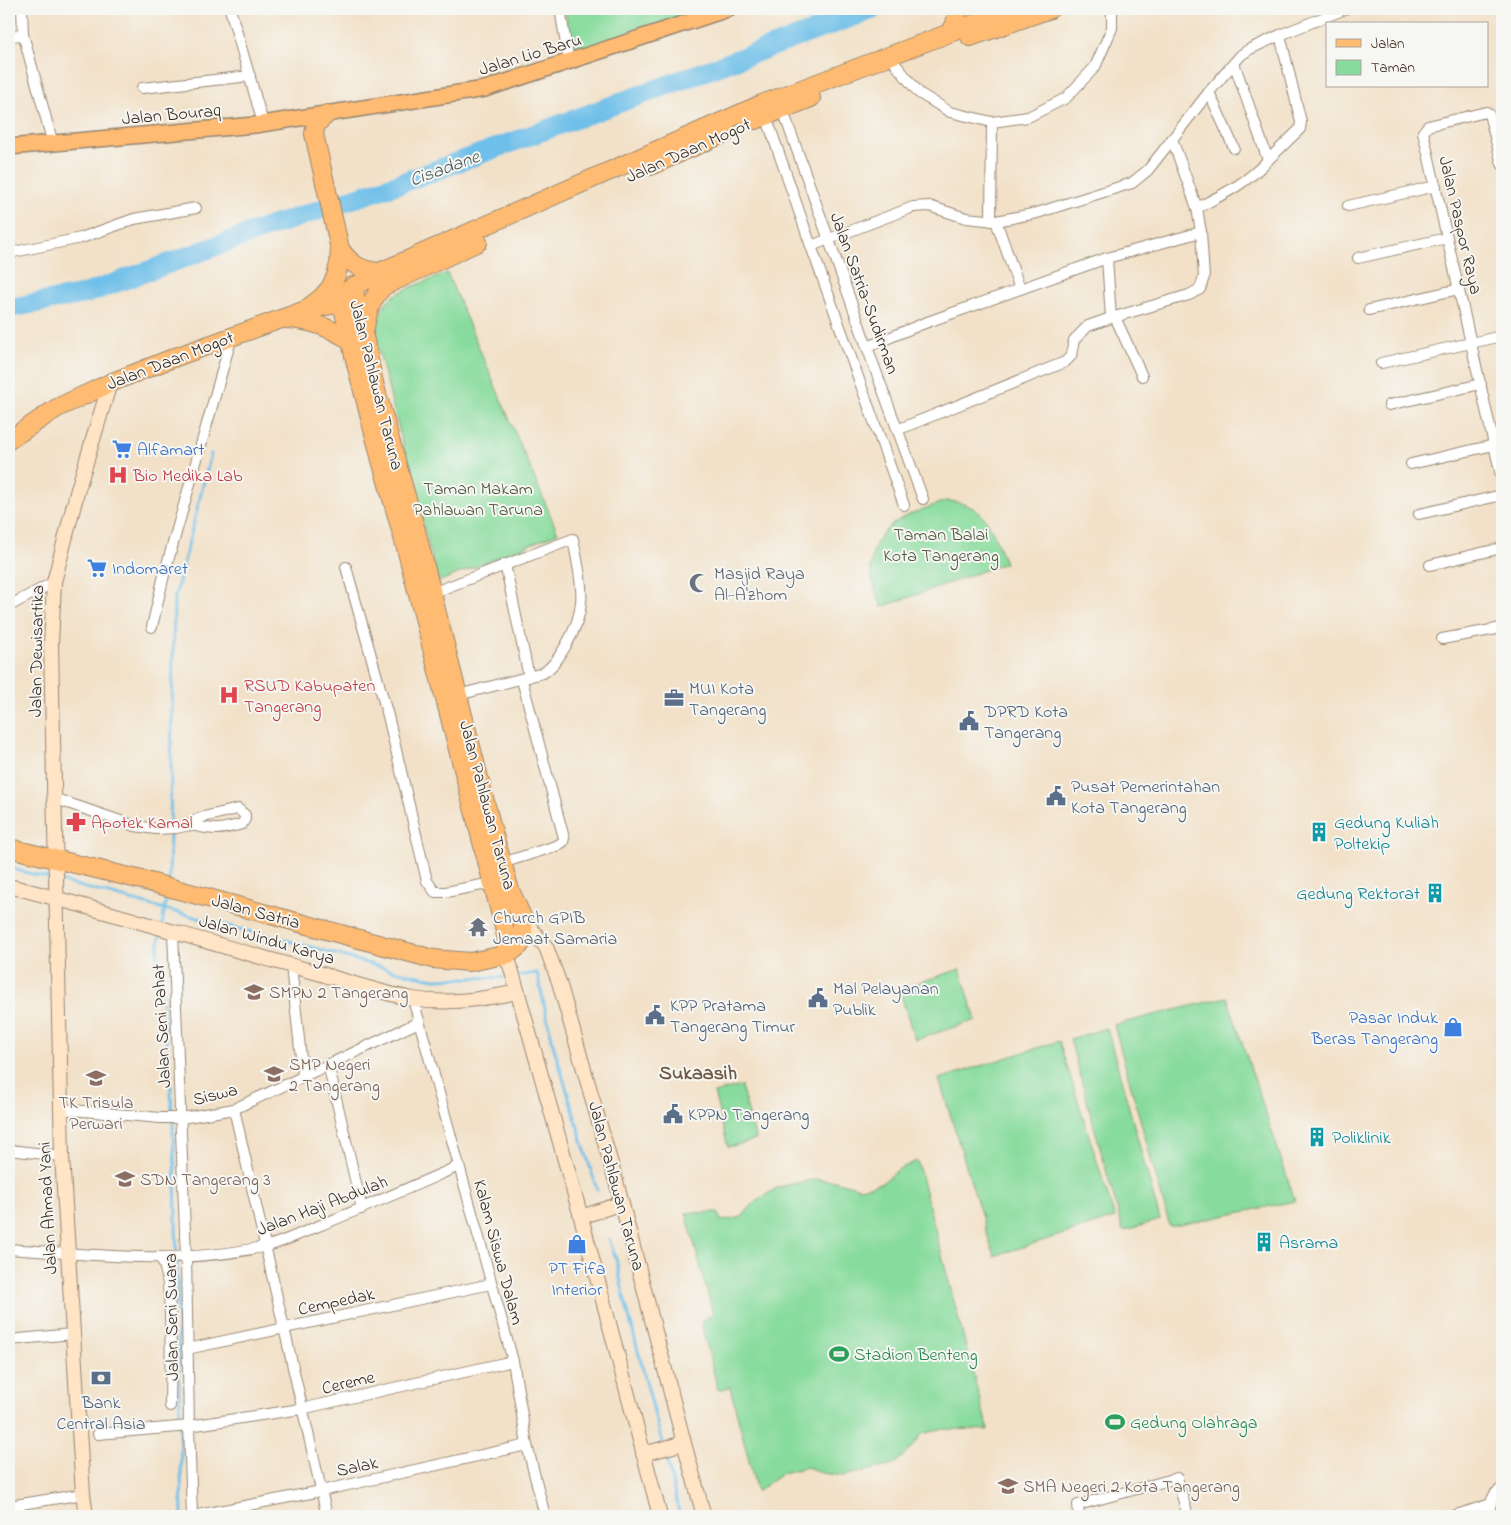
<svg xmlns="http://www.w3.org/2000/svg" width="1511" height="1525" font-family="'Indie Flower',sans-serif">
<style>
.green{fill:#87db9c;stroke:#61825d}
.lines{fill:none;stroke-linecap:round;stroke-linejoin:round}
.stream{stroke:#6ebfe9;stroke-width:3}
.river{stroke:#6ebfe9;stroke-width:20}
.street-casing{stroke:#968673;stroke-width:12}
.secondary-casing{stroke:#968673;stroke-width:16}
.primary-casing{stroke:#968673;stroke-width:18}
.highway-casing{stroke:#968673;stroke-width:20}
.street{stroke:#fff;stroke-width:10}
.secondary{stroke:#ffe4c6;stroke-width:14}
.primary{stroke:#ffbb71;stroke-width:15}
.highway{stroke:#ffbb71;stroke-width:18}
.labels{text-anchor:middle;stroke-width:4;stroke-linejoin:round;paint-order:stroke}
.street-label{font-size:18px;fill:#3b2a1e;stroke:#f6f6f2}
.shop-label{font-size:18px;fill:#366cbe;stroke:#f6f6f2;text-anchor:start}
.health-label{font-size:18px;fill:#be3a42;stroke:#f6f6f2;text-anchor:start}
.park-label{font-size:18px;fill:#4e563e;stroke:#f6f6f2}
.worship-label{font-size:18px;fill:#5b616d;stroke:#f6f6f2;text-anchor:start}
.service-label{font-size:18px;fill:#4e5e75;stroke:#f6f6f2;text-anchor:start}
.culture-label{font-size:18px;fill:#0d838f;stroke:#f6f6f2;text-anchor:start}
.education-label{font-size:18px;fill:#785e54;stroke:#f6f6f2;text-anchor:start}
.leisure-label{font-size:18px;fill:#27864d;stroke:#f6f6f2;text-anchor:start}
.water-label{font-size:19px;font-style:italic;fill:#4a575b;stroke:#f6f6f2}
.quarter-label{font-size:20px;font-weight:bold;fill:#705743;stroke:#f6f6f2}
</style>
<rect width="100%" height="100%" fill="#f6f6f2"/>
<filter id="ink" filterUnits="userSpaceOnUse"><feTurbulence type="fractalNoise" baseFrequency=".02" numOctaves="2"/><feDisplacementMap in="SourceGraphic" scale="10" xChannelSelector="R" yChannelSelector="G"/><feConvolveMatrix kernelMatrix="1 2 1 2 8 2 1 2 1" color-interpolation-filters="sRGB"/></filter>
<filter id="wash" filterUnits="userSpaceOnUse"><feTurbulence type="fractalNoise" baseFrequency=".0096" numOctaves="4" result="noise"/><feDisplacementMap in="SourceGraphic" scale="20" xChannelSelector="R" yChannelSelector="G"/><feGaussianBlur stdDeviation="1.12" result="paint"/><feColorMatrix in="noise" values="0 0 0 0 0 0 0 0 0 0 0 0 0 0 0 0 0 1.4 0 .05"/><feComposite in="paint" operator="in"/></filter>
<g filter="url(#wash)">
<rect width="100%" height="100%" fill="#f2e1c8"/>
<g class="green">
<path d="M565 9H711L573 63Z"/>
<path d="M447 273 558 533 438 582 376 340C377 326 379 306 392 297 405 288 431 280 447 273Z"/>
<path d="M945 501C987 502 992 530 1005 563L882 607C878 597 873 585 871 574 870 566 872 558 874 550 883 519 918 512 945 501Z"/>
<path d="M960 969 976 1020 915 1040 899 989Z"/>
<path d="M1227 997 1295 1201 1170 1227 1114 1025Z"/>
<path d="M1107 1028 1160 1220 1123 1231 1070 1039Z"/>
<path d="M1059 1041 1115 1218 994 1256 939 1079Z"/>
<path d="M741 1086 756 1140 728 1147 714 1093Z"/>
<path d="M917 1161 988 1430 944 1429 922 1434 911 1449 893 1465 842 1476 822 1473 807 1467 782 1473 757 1492 730 1387 718 1390 701 1322 713 1314 686 1213 718 1212 721 1221 742 1217 754 1203 778 1187 817 1179 834 1181 860 1188 882 1183 899 1169Z"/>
</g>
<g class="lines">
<g class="stream">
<path d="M170 825 174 601 211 454"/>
<path d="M9 868 52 879"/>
<path d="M60 881 258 934 282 939 395 971 434 979 509 977"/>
<path d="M169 883 170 831"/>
<path d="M162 925 167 894"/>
<path d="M161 931 157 955 170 1073 175 1168 182 1516"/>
<path d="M517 976 537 973 554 1048 597 1190"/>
<path d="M609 1239 616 1259 625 1301 663 1446"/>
<path d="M665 1452 680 1516"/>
<path d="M1493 1511 1502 1508"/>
<path d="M1478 1516 1487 1513"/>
</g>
<path class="river" d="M9 308 85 294 271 226 401 183 874 9"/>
</g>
</g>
<g filter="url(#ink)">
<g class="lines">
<defs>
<g id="street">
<path d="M22 9 23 34 53 144"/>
<path d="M230 9 263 123"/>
<path d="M560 9 569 62"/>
<path d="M9 37 23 34"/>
<path d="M1234 63 1268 160 1300 129 1301 122 1280 35"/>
<path d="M896 65 919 93 950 112 992 122 1028 117 1066 98 1095 67 1112 28V9"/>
<path d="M142 88 250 76"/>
<path d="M1209 92 1234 148"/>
<path d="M781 105 867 347 923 499"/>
<path d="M765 113 811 246 904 505"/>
<path d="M1502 164 1489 114 1486 112 1428 126 1423 132 1502 480"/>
<path d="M1348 206 1436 186"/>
<path d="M1197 208C1224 194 1247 183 1268 160"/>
<path d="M991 221 992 122"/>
<path d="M996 221 1020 289"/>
<path d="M811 246 913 207 929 206 966 218 996 221 1037 213 1132 183 1148 170 1209 92 1241 55 1250 49 1280 35 1345 9"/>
<path d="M9 253 81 238 134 219 196 208"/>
<path d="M1107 258 1111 318"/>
<path d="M1358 258 1447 238"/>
<path d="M1369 310 1459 289"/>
<path d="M1115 317 1142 376"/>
<path d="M867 347 922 324 1107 258 1201 232"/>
<path d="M1381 363 1502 336"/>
<path d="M1389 405 1481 384"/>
<path d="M897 430 1065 362 1071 356 1074 340 1088 326 1111 318 1189 295 1200 289 1204 277 1201 232 1197 208 1172 139"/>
<path d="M1411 464 1494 445"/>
<path d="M1419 514 1502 495"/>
<path d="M505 564 529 677"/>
<path d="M1430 565 1502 548"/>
<path d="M346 567 388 716 427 881 435 892H446L492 883"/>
<path d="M432 593 573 539C581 582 590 607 565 647 559 657 553 667 543 673L458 695"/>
<path d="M9 606 54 582"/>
<path d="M152 627 164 575 232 336"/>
<path d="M1442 639 1502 628"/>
<path d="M54 795 59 800 135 826 156 829 176 828 190 825 199 818 238 809 245 815V819L242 824C218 831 214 830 190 825"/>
<path d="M502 863 556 846 563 842 564 838 522 680"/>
<path d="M173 932 186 1257 189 1426 192 1516"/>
<path d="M291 966 303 1076"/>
<path d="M413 999 513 1361 527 1445 545 1516"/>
<path d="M328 1064 362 1209"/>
<path d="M61 1109 160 1118H182L234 1109 419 1022"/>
<path d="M234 1109 327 1516"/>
<path d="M9 1150 62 1156"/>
<path d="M9 1249C93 1255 179 1265 262 1247 280 1244 299 1234 316 1227 364 1208 411 1187 459 1166"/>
<path d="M159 1257C175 1270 170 1381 170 1406"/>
<path d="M9 1340 72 1334"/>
<path d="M187 1349 491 1284"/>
<path d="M98 1434 189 1426 301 1409 513 1361"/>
<path d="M9 1506 83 1494"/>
<path d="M193 1516 321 1491 527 1445"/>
<path d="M1079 1516 1078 1505 1177 1478 1188 1516"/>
<path d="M1453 1516 1491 1504"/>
<path d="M1489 1516C1490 1506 1491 1493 1502 1489"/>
</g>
<g id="secondary">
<path d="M9 886C113 912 214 945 318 973 349 982 381 993 413 999 447 1005 484 999 518 992"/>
<path d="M523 919 546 947 559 982 617 1185 684 1443 704 1516"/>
<path d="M503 956 510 965 581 1217 660 1516"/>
<path d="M581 1217 622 1203"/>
<path d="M643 1454 684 1443"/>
<path d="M86 1516 83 1494 62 1156 51 644 54 582 78 489 110 383"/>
</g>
<path id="primary" d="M9 147 255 125 485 89 728 9"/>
<g id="highway">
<path d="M951 32 955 24 958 9"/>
<path d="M970 37 1050 9"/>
<path d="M756 120 811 98"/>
<path d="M650 166 727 132"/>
<path d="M340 249C351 265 362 271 380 272"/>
<path d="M308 308 321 298 330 288 336 276 339 264 340 249 314 134 316 124 327 114"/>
<path d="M286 319C310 320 329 327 350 340"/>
<path d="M365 328C367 312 372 297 384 286L478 242"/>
<path d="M9 440 57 408 110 383 173 358 306 310 342 303 353 306"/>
<path d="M9 848 142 880 433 959 470 962 509 954 520 945 523 938V919L510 890 491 825 416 531 374 383 353 286"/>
<path d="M503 956 507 948 506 935 406 548 381 460 356 364 342 303 344 294 348 290 380 272 762 104 1013 9"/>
</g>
</defs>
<use href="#street" class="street-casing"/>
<use href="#secondary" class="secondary-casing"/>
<use href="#primary" class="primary-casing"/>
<use href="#highway" class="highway-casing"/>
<use href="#street" class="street"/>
<use href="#secondary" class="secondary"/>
<use href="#primary" class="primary"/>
<use href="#highway" class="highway"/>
</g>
</g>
<defs>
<symbol id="supermarket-bare" viewBox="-9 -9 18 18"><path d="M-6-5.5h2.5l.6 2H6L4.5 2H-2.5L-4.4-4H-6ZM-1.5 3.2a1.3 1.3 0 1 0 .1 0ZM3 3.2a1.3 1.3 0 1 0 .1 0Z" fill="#3f7fe0" stroke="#f6f6f2" stroke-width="2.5" paint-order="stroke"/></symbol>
<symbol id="hospital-bare" viewBox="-9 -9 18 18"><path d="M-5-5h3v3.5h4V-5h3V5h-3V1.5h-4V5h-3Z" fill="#e0444e" stroke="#f6f6f2" stroke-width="2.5" paint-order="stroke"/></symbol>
<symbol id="mosque-bare" viewBox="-9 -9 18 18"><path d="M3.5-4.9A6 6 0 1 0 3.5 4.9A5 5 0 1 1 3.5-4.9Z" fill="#6b7280" stroke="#f6f6f2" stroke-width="2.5" paint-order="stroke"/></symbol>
<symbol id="office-bare" viewBox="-9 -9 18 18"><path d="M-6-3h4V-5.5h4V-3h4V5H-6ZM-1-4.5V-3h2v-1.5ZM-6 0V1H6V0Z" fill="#5c6f8a" stroke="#f6f6f2" stroke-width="2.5" paint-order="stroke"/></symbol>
<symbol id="civic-bare" viewBox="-9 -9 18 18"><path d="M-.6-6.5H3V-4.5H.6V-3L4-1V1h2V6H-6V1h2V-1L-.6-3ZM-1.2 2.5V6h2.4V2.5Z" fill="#5c6f8a" stroke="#f6f6f2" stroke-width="2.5" paint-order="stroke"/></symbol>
<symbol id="pharmacy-bare" viewBox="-9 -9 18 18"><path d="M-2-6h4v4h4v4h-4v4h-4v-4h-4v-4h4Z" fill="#e0444e" stroke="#f6f6f2" stroke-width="2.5" paint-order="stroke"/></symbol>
<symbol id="building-bare" viewBox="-9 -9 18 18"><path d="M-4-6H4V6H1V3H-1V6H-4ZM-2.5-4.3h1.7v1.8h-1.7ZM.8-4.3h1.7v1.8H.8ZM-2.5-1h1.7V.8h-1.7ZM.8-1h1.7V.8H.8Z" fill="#0f9aa8" stroke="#f6f6f2" stroke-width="2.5" paint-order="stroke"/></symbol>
<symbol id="temple-bare" viewBox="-9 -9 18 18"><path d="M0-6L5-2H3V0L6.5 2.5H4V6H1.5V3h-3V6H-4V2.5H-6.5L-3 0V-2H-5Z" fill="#6b7280" stroke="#f6f6f2" stroke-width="2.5" paint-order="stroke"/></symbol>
<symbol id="university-bare" viewBox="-9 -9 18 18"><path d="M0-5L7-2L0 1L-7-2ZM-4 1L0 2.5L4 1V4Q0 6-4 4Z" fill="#8d6e63" stroke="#f6f6f2" stroke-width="2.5" paint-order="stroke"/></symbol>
<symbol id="shop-bare" viewBox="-9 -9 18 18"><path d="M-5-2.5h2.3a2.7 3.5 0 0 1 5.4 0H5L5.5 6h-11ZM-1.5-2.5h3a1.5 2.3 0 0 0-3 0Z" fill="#3f7fe0" stroke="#f6f6f2" stroke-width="2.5" paint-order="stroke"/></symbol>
<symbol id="school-bare" viewBox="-9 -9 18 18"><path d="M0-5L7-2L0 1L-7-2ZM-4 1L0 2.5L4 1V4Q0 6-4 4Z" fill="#8d6e63" stroke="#f6f6f2" stroke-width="2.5" paint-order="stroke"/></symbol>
<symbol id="stadium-bare" viewBox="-9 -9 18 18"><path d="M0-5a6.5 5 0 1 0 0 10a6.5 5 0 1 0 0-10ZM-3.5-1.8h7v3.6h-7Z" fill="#2e9e5b" stroke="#f6f6f2" stroke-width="2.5" paint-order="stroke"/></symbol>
<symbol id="bank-bare" viewBox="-9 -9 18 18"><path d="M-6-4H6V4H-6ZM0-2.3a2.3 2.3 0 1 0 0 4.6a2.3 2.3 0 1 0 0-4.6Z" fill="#5c6f8a" stroke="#f6f6f2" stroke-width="2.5" paint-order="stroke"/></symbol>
</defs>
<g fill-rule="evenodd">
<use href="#supermarket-bare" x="108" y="435" width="28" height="28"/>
<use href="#hospital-bare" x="104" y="461" width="28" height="28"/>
<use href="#supermarket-bare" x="83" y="554" width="28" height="28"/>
<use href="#mosque-bare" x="685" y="569" width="28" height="28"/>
<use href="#hospital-bare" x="215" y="681" width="28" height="28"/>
<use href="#office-bare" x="660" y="684" width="28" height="28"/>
<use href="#civic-bare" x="955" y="707" width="28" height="28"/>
<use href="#civic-bare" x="1042" y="782" width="28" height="28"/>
<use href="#pharmacy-bare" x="62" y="808" width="28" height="28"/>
<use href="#building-bare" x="1305" y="818" width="28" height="28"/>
<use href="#building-bare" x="1421" y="879" width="28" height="28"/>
<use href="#temple-bare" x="464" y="913" width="28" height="28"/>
<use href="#university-bare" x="240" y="978" width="28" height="28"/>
<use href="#civic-bare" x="804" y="984" width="28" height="28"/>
<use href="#civic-bare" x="641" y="1001" width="28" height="28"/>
<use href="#shop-bare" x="1439" y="1013" width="28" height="28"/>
<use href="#school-bare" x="260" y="1060" width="28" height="28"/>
<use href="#school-bare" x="82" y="1064" width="28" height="28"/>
<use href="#civic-bare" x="659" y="1100" width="28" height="28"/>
<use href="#building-bare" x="1303" y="1123" width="28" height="28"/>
<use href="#school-bare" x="111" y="1165" width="28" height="28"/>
<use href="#building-bare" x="1250" y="1228" width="28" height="28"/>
<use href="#shop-bare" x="563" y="1230" width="28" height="28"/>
<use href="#stadium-bare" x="825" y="1340" width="28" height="28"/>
<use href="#bank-bare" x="87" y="1364" width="28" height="28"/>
<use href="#stadium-bare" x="1101" y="1408" width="28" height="28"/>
<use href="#school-bare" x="994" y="1472" width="28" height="28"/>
</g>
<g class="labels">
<g class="street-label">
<text transform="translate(530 54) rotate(-17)" y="6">Jalan Lio Baru</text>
<text transform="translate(171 114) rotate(-5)" y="6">Jalan Bouraq</text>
<text transform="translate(688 150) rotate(-24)" y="6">Jalan Daan Mogot</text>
<text transform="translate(1461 225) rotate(77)" y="6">Jalan Paspor Raya</text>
<text transform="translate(865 293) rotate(70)" y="6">Jalan Satria-Sudirman</text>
<text transform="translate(170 360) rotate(-21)" y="6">Jalan Daan Mogot</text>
<text transform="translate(377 385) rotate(76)" y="6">Jalan Pahlawan Taruna</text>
<text transform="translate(36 651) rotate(-89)" y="6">Jalan Dewisartika</text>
<text transform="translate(488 805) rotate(75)" y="6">Jalan Pahlawan Taruna</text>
<text transform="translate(256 911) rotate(15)" y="6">Jalan Satria</text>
<text transform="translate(267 939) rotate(16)" y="6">Jalan Windu Karya</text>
<text transform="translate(161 1026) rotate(-93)" y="6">Jalan Seni Pahat</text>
<text transform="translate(215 1094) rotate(-14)" y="6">Siswa</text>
<text transform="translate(617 1186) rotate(75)" y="6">Jalan Pahlawan Taruna</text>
<text transform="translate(322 1205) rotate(-21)" y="6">Jalan Haji Abdulah</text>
<text transform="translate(47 1208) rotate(-93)" y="6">Jalan Ahmad Yani</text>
<text transform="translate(499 1252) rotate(75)" y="6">Kalam Siswa Dalam</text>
<text transform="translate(336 1301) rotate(-12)" y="6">Cempedak</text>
<text transform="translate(171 1317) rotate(-91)" y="6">Jalan Seni Suara</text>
<text transform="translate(348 1382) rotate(-13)" y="6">Cereme</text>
<text transform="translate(357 1466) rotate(-12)" y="6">Salak</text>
</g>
<g class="shop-label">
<text x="137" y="455">Alfamart</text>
<text x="112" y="574">Indomaret</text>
<text x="1438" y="1023" text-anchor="end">Pasar Induk<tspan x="1438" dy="21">Beras Tangerang</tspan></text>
<text x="577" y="1274" text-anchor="middle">PT Fifa<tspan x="577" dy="21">Interior</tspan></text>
</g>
<g class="health-label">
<text x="133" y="481">Bio Medika Lab</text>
<text x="244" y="691">RSUD Kabupaten<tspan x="244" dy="21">Tangerang</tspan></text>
<text x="91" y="828">Apotek Kamal</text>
</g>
<g class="park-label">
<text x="478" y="494">Taman Makam<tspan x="478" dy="21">Pahlawan Taruna</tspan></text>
<text x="941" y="540">Taman Balai<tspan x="941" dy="21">Kota Tangerang</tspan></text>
</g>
<g class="worship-label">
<text x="714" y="579">Masjid Raya<tspan x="714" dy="21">Al-A'zhom</tspan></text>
<text x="493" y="923">Church GPIB<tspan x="493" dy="21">Jemaat Samaria</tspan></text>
</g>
<g class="service-label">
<text x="689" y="694">MUI Kota<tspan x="689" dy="21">Tangerang</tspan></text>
<text x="984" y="717">DPRD Kota<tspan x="984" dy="21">Tangerang</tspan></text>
<text x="1071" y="792">Pusat Pemerintahan<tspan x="1071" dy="21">Kota Tangerang</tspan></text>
<text x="833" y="994">Mal Pelayanan<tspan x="833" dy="21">Publik</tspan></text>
<text x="670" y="1011">KPP Pratama<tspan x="670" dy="21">Tangerang Timur</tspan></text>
<text x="688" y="1120">KPPN Tangerang</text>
<text x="101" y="1408" text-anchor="middle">Bank<tspan x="101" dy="21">Central Asia</tspan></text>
</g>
<g class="culture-label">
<text x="1334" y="828">Gedung Kuliah<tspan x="1334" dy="21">Poltekip</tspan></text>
<text x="1420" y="899" text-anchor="end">Gedung Rektorat</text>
<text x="1332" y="1143">Poliklinik</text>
<text x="1279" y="1248">Asrama</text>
</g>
<g class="education-label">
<text x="269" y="998">SMPN 2 Tangerang</text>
<text x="289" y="1070">SMP Negeri<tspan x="289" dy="21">2 Tangerang</tspan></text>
<text x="96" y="1108" text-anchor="middle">TK Trisula<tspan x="96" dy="21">Perwari</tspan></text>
<text x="140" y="1185">SDN Tangerang 3</text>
<text x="1023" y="1492">SMA Negeri 2 Kota Tangerang</text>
</g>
<g class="leisure-label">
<text x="854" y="1360">Stadion Benteng</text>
<text x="1130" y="1428">Gedung Olahraga</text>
</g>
<g class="water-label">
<text transform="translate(444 167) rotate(-20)" y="7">Cisadane</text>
</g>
<g class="quarter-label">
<text x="698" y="1079">Sukaasih</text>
</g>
</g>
<rect width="1511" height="1525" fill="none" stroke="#f6f6f2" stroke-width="30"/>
<rect x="1326" y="22" width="162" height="65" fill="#f6f6f2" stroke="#aba49d"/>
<rect x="1336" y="39" width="25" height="8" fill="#ffbb71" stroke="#aba49d"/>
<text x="1371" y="48" font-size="15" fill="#3b2a1e">Jalan</text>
<rect x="1336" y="60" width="25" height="15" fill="#87db9c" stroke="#aba49d"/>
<text x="1371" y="72" font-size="15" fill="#3b2a1e">Taman</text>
</svg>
